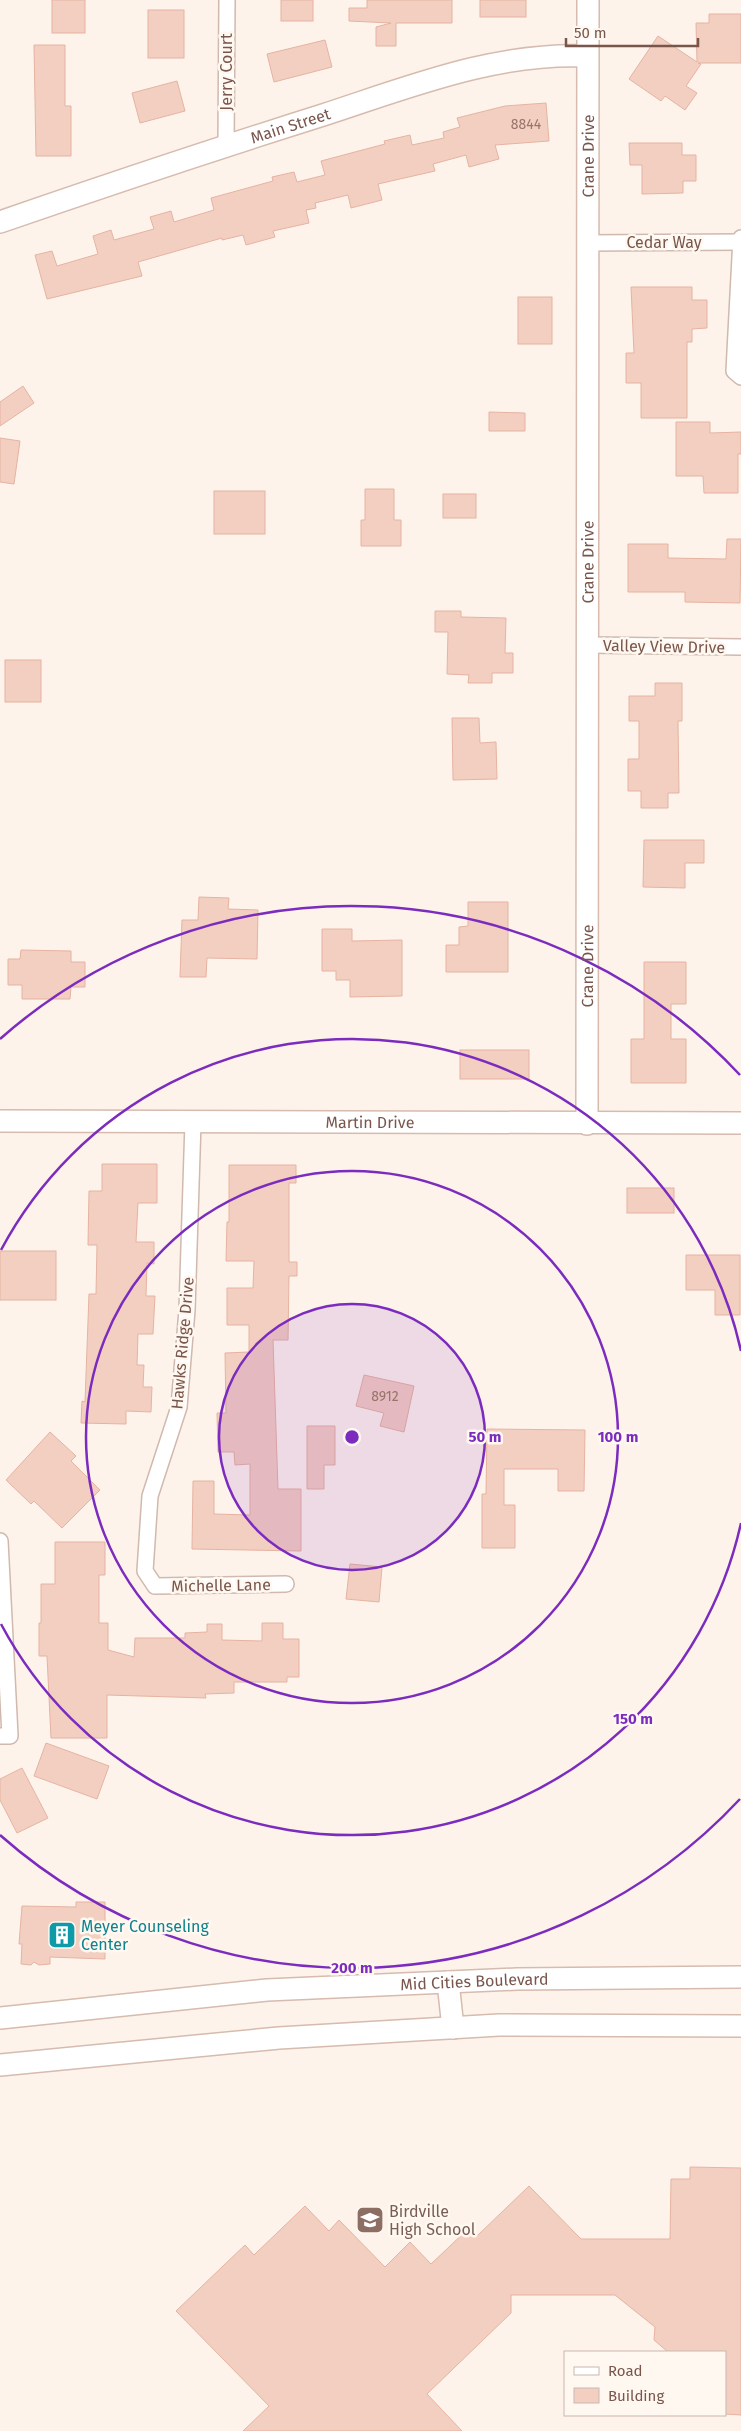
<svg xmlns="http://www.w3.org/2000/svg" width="741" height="2431" font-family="'Fira Sans',sans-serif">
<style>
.building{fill:#f3cfc1;stroke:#e6b3a1}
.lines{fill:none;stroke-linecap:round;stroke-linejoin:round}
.street-casing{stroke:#d0b9ae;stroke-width:18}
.secondary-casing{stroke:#d6bbae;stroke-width:24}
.street{stroke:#fff;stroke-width:15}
.secondary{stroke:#fff;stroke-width:21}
.ring{fill:none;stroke:#7b2cbf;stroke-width:2.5}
.labels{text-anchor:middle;stroke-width:5;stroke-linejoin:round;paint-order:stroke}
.number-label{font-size:14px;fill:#987469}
.street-label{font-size:16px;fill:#79564c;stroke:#fff8f1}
.culture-label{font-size:16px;fill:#0d838f;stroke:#fff8f1;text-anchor:start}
.education-label{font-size:16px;fill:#785e54;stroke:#fff8f1;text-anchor:start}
.centre{fill:#7b2cbf;stroke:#fff8f1;stroke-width:2.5}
.ring-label{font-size:15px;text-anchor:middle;font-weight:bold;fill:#7b2cbf;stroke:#fff8f1;stroke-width:5;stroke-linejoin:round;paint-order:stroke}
</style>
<rect width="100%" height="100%" fill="#fdf3ea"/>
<g class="building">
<rect x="52" y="0" width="33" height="33"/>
<rect x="281" y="0" width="32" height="21"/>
<path d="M367 0H452V23H396V46H376V27L391 23 349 21V8H367Z"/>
<rect x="480" y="0" width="46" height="17"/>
<rect x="148" y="10" width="36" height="48"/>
<path d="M709 14H741V63H698L701 64 686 86 697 93 685 110 665 96 661 101 629 79 658 36 697 62 696 23H709Z"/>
<path d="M325 40 332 67 274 82 267 54Z"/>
<path d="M34 45H65V106H71V156H36Z"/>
<path d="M177 81 185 111 140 123 132 93Z"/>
<path d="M546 103 549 141 495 145 499 159 469 167 466 155 433 164 435 171 378 184 382 200 351 208 348 195 315 203 316 208 306 210 309 223 273 231 275 237 246 245 243 235 222 240V238L138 262 142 276 47 299 35 255 52 251 57 266 98 254 93 236 111 230 114 240 154 229 150 217 171 211 174 222 214 210 211 198 273 181 272 177 294 172 297 182 325 175 321 161 385 144 384 141 410 135 412 145 444 138 443 132 460 127 457 118 505 106Z"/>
<path d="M629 143H682V155H696V181H683V193L642 194V165H630Z"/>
<path d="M631 287H692V300H707V328L692 329V342H687V418H641V383H626V353H634Z"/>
<rect x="518" y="297" width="34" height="47"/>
<path d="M23 386 34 403 0 426V402Z"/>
<path d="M489 412 525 413V431H489Z"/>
<path d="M676 422H710V433L741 432V454H738V493H704L703 476H676Z"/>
<path d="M0 438 20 441 14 484 0 482Z"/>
<path d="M365 489H394V520H401V546H361V520H365Z"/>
<rect x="214" y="491" width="51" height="43"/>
<rect x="443" y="494" width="33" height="24"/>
<path d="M727 539H741L740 603 685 602V592H628V544H668V558L726 559Z"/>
<path d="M435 611H461V617L506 618 505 653H513V673H492V683H468L469 675 447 674 448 632H435Z"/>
<rect x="5" y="660" width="36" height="42"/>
<path d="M655 683H682V721H678L679 793H668V808H641V791H628V759H639V721H629V696H655Z"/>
<path d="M452 718H479L480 743 496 742 497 779 453 780Z"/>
<path d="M644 840H704V863H685V888L643 887Z"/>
<path d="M199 897 229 898 228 909 258 910 257 959 207 958 206 977H180L182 920H198Z"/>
<path d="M468 902H508V972H446V945H459V927L468 926Z"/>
<path d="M322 929H352V941L402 940V996L350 997V980H336V971H322Z"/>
<path d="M21 950 71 951V962H85V987H71L70 999H22V985H8V959H20Z"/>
<path d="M644 962H686V1004H671V1039H686V1083H631V1039H644Z"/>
<rect x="460" y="1050" width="69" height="29"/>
<path d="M102 1164H157V1203H138L136 1242H154V1264L147 1263 146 1296H155L153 1334H138L137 1365H144L143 1387H152L151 1412 126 1411V1424L81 1423 82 1401 85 1402 89 1294H96L97 1245H88L89 1191H102Z"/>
<path d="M229 1165H296V1183H289V1262H297V1276H289L288 1340H273L278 1489H301V1551L192 1549 193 1481H214V1514L250 1515V1464L235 1465 234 1452H218L217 1413H226L225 1353 249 1352V1325H227V1288H253L254 1261H226L227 1222H229Z"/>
<rect x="627" y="1188" width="47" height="25"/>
<rect x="0" y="1251" width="56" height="49"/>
<path d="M686 1255H740V1315H715V1290H686Z"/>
<path d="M364 1375 414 1386 404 1432 380 1426 384 1413 356 1406Z"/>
<path d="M307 1426H335V1465H324V1489H307Z"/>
<path d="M487 1429 585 1430 584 1491H558V1469H504V1505H515V1548H482V1494H486Z"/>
<path d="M50 1432 76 1456 71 1461 100 1490 62 1528 34 1501 31 1504 6 1480Z"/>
<path d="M55 1542H105V1575H99V1623H108V1650L134 1657 135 1638H185V1633L207 1632V1624H222V1640L262 1641V1623H283V1639H299V1677H287V1682H234V1693L205 1694 206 1698 107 1695V1738H51L47 1656H39V1623H41V1584H55Z"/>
<path d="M350 1564 382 1567 379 1602 346 1599Z"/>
<path d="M46 1743 109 1766 97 1799 34 1776Z"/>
<path d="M22 1768 48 1818 17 1833 0 1800V1779Z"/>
<path d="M76 1902H105V1959L50 1957V1964L39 1965 34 1962 31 1965 21 1964 22 1944H19L22 1906 76 1907Z"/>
<path d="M690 2167 741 2168V2415L725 2414V2352H668L654 2340 655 2327 615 2295H511V2313L427 2394 462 2431H243L269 2406 176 2311 245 2245 254 2255 305 2206 329 2231 339 2220 385 2267 410 2242 431 2264 469 2228 477 2236 529 2186 581 2239H670L671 2179H690Z"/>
</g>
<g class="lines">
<defs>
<g id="street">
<path d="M226 145 227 0"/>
<path d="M741 238 734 371 741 377"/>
<path d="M587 243 741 242"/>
<path d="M588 645 741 647"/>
<path d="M193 1122 187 1310 179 1407 150 1496 145 1571 155 1586 286 1584"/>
<path d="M0 1541 10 1736H0"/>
</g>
<g id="secondary">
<path id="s1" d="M0 222C107 185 215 149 323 115 409 87 496 52 587 56"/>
<path id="s2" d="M0 1121 741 1123"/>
<path id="s3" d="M587 1124 588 0"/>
<path d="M448 1982 453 2028"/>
<path id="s4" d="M0 2018 267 1990 517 1979 741 1977"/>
<path d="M0 2065 279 2038 499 2025 741 2026"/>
</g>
</defs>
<use href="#street" class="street-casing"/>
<use href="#secondary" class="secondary-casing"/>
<use href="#street" class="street"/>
<use href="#secondary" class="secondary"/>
</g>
<circle cx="352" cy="1437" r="133" fill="#7b2cbf" fill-opacity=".12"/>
<g class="ring">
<circle cx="352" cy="1437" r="133"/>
<circle cx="352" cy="1437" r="266"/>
<path d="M741 1523A398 398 0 0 1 1 1624M1 1250A398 398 0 0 1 741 1351"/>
<path d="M740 1799A531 531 0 0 1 0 1835M0 1039A531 531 0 0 1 740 1075"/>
</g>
<defs>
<symbol id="building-square" viewBox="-11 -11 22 22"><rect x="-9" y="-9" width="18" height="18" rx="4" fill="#0f9aa8" stroke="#fff8f1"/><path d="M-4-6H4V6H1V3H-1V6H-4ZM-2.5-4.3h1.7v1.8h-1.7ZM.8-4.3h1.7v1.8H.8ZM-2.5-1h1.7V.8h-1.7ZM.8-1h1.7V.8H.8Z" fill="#fff"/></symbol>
<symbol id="school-square" viewBox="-11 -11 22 22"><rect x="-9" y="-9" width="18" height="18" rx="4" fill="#8d6e63" stroke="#fff8f1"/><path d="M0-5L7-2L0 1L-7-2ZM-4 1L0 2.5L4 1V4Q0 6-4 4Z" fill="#fff"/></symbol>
</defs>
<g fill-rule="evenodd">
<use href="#building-square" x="46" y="1919" width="32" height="32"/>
<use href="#school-square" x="354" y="2204" width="32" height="32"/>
</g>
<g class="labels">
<g class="number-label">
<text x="526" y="129">8844</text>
<text x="385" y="1401">8912</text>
</g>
<g class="street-label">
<text transform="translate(226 72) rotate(-90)" y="6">Jerry Court</text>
<text dy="6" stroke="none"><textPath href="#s1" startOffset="306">Main Street</textPath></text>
<text dy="6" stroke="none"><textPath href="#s3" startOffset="968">Crane Drive</textPath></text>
<text x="664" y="248">Cedar Way</text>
<text dy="6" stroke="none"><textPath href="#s3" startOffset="562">Crane Drive</textPath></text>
<text transform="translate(664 646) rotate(1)" y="6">Valley View Drive</text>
<text dy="6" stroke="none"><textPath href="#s3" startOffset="158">Crane Drive</textPath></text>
<text dy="6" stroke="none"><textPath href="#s2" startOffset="370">Martin Drive</textPath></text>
<text transform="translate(182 1343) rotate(-85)" y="6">Hawks Ridge Drive</text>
<text transform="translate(221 1585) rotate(-1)" y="6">Michelle Lane</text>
<text dy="6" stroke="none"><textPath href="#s4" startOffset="476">Mid Cities Boulevard</textPath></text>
</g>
<g class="culture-label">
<text x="81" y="1932">Meyer Counseling<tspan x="81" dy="18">Center</tspan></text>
</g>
<g class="education-label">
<text x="389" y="2217">Birdville<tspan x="389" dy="18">High School</tspan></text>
</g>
</g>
<circle cx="352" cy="1437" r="8" class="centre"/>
<g class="ring-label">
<text x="485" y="1442">50 m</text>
<text x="618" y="1442">100 m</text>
<text x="633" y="1724">150 m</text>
<text x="352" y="1973">200 m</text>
</g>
<rect x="564" y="2351" width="162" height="65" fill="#fff8f1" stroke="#c9b7af"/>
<rect x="574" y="2367" width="25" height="8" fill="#ffffff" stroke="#c9b7af"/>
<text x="608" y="2376" font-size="15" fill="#79564c">Road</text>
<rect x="574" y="2388" width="25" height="15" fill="#f3cfc1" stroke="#c9b7af"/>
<text x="608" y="2401" font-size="15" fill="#79564c">Building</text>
<path d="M566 38v8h132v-8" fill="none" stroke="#79564c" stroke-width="2.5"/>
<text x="574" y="38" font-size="15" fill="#79564c" stroke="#fff8f1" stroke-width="4" paint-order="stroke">50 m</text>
</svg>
